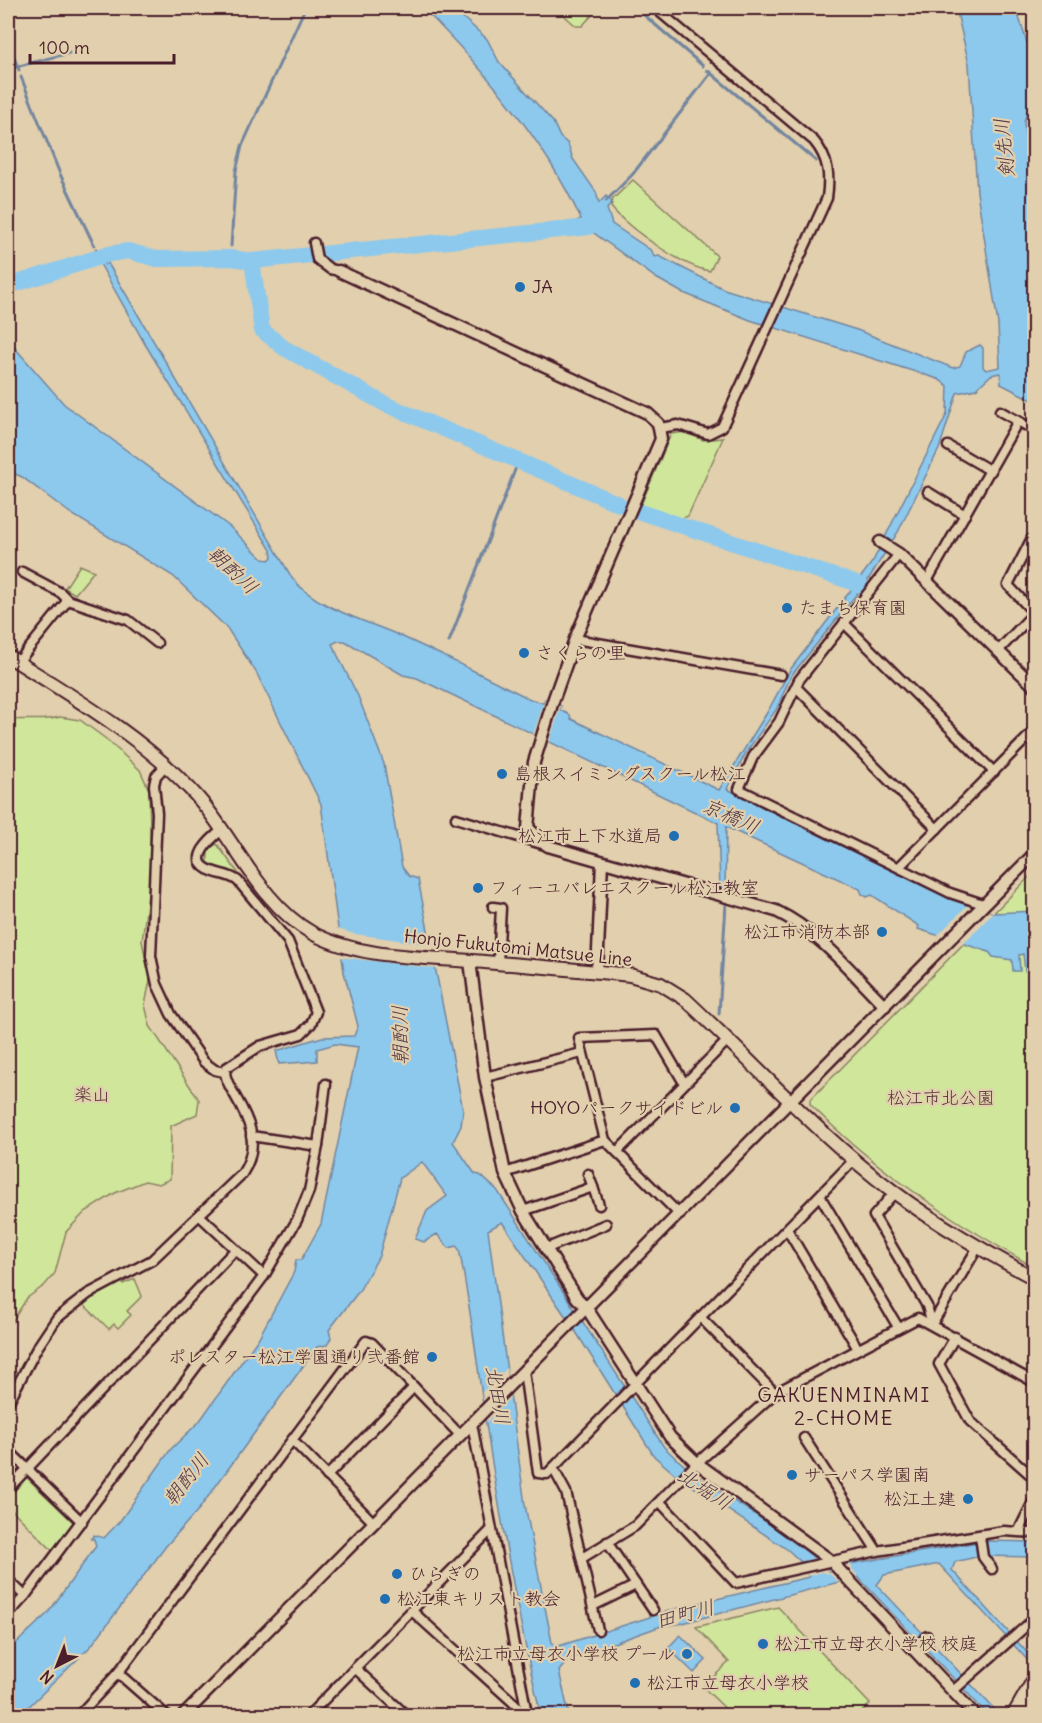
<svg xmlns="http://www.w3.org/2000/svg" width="1042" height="1723" font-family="Delius,'Klee One',sans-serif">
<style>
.green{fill:#cfe69b;stroke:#8c8263;stroke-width:1.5}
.water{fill:#8dc9ed;stroke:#72859f;stroke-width:1.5;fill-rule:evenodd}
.pier{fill:#e1cfad}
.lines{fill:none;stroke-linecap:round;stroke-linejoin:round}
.stream{stroke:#72859f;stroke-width:3}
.river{stroke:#8dc9ed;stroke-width:16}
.minor-casing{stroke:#4a1f2b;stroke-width:13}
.tertiary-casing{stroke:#4a1f2b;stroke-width:15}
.secondary-casing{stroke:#4a1f2b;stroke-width:16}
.primary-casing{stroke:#4a1f2b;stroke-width:18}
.minor{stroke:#e1cfad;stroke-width:8}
.tertiary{stroke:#e1cfad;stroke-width:10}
.secondary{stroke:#e1cfad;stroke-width:12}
.primary{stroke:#e1cfad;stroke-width:14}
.poi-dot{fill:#1f6fb2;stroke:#e1cfad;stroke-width:2}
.labels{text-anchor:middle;stroke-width:4.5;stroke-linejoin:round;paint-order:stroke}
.poi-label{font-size:18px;fill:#4a1f2b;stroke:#e1cfad;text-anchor:start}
.street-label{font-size:18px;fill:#4a1f2b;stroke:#e1cfad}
.park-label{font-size:18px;fill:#573336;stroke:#e1cfad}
.water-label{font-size:20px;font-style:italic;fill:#543848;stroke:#e1cfad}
.neighbourhood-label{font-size:20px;letter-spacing:1.5px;fill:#4a1f2b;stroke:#e1cfad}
</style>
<rect width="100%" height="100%" fill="#e1cfad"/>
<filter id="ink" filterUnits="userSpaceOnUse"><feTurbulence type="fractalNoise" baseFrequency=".0167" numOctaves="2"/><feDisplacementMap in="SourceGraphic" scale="12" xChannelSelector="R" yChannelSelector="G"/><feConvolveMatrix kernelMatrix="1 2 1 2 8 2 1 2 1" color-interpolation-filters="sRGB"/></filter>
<g filter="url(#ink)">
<g class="green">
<path d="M556 8H590L595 12 582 26H576Z"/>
<path d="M633 180 717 256 710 271C683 267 629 229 611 207L613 199Z"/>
<path d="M685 432 703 440 723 438 688 516 675 521 640 507 671 434Z"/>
<path d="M80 565 94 571 75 594 65 588Z"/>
<path d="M60 717 80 720 106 739 140 770 149 790 151 873 142 941 150 980 145 1005 150 1026 199 1100 197 1114 171 1126 170 1179 159 1184 145 1181 115 1193 85 1212 66 1232 55 1273 45 1285 27 1298 8 1328V720C26 718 42 722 60 717Z"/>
<path d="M217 844 244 881V882C231 868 217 872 208 862V849Z"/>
<path d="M1034 872V1267C953 1221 877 1172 810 1104V1100Z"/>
<path d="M135 1279 142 1296 127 1311 131 1315 118 1328 114 1324 109 1329 81 1302 119 1281 123 1284Z"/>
<path d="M25 1476 75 1524 54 1552 8 1506V1494Z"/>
<path d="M778 1607 870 1704 858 1715H732L703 1687 729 1662 696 1627Z"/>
</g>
<g class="water">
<path d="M423 8H452L487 39 499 62 553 122 560 137 568 144 573 159 596 192 599 203 606 196 612 202 607 209 612 224 652 251 654 257 659 256 724 289 857 330 953 368 960 366 966 352 980 345 983 348V367L986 370 1000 367 998 324 977 192 969 64 956 8H1016L1029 49 1032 96 1024 122 1028 168 1034 177V401L1001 384 1000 373 991 375 976 389 957 393 939 449 898 532 868 580 791 676 776 710 747 751 727 789 950 898 993 913 1034 911V959H1031V971H1025L1023 954 1019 955 1020 971H1013L1012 960 993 957 989 952 918 929 919 926 872 895 867 897 862 894 860 889 726 827 725 891 720 890 718 823 417 678 403 675 345 641H338L332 644 358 696 384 764 402 867 409 876 418 879 463 1110 461 1126 453 1142 475 1174 480 1175 497 1190 664 1447C713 1496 781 1522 830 1573L849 1564 984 1541 1034 1542V1557L980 1556 955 1562 952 1570 1034 1660V1667L939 1564 884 1575 877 1585 1000 1715H988L858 1577 679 1624 664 1625 569 1659 559 1671 569 1715H541C518 1619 501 1522 486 1424 477 1365 471 1308 459 1249L456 1246 449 1248 437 1234 424 1242 415 1239 427 1211 447 1196 422 1162 400 1178 379 1256 359 1291 329 1330 331 1338 327 1345 317 1347 199 1509 166 1546 91 1646 20 1715H8V1651L48 1613 96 1546 94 1539H91L94 1535 104 1538 120 1521 171 1449 199 1422 258 1339 294 1272 296 1260H301L321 1224 358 1047 335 1044 317 1049V1061L279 1064 276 1051 322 1037 354 1036 358 1026 344 972 321 804 256 672 227 628 173 576 70 513 22 477 11 472 8 476V340L64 404 230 527 263 559 269 560 272 557 271 550 145 344 99 262 106 260 292 578C316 609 371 622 405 638 447 657 488 678 530 699L543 703 545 699 561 706 560 710 570 715 571 719 719 790 768 711 790 670 873 561 947 414 948 386 938 379 750 320 681 292 656 278 591 231 571 234 567 225 581 219C543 138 485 71 423 8ZM502 1222 576 1332 654 1456 677 1476 788 1550 801 1562 809 1577 675 1609 559 1646 552 1643 525 1505 488 1230Z"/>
<path d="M680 1635 706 1660 694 1673 668 1648Z"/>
</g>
<g class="pier">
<path d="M545 699 561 706 549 743 533 735Z"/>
<path d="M968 905 993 913 962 945 937 936Z"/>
<path d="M335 928 354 934 435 945 439 969 339 957Z"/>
<path d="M507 1368 510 1398 486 1422 482 1392Z"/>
<path d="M815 1558 830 1573 849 1564 858 1577 838 1582 830 1574 821 1572 808 1576 801 1562Z"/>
<path d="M691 1605 679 1624 664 1625 675 1609Z"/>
</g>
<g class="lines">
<g class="stream">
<path d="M636 8 703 66"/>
<path d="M8 42 19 70"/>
<path d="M8 69 69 53"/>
<path d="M707 70 816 161"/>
<path d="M21 77 60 174 94 245"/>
<path d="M606 201 632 175 711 73"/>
<path d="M231 246 236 171 242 146 305 8"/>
<path d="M96 249 103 256 105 264"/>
<path d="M231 252V258"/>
<path d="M449 642 518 462"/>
<path d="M719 1014 726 904"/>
</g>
<g class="river">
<path d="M252 261 262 330 284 348 385 404 619 504"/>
<path d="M8 286 109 254 128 251 157 259 231 258 252 261 589 227"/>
<path d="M637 511 861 585"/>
</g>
<defs>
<g id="minor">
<path d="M655 8 814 141C829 159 830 176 827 198L722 427 708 434 678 425 660 428"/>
<path d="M314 243 317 259 330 269 339 271"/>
<path d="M1000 411 1034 430"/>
<path d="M948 446 991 471"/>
<path d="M928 492 965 515"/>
<path d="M1034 534 1008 585 1034 613"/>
<path d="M899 554 799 680 779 722 753 757 739 789 950 893 983 904"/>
<path d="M927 581 1018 421"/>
<path d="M68 600 128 620 157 643"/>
<path d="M844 623 994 772"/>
<path d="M575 639 781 675"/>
<path d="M999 650 1034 613"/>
<path d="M18 662 68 600 61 593 22 572"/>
<path d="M796 687 937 829"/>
<path d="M166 765 156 776 154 785 157 813 151 956 157 984 171 1014 204 1062 215 1070 224 1072"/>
<path d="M456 818 545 845"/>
<path d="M899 867 1034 731"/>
<path d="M493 907 501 908 498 963"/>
<path d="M485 1077 582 1053"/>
<path d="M318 1146 326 1084"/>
<path d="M617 1152 729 1039"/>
<path d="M505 1173 605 1140"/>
<path d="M588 1174 593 1187"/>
<path d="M895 1192 874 1216 927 1306 932 1324"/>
<path d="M820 1196 898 1327"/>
<path d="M523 1211 593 1187 599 1205"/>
<path d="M199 1215 264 1276"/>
<path d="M680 1215 605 1140 579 1038 656 1035 684 1083"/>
<path d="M787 1229 858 1349"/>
<path d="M545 1249 606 1224"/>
<path d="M701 1318 775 1393"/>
<path d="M932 1324 978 1247"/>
<path d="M955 1337 939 1364 970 1421 1034 1478"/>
<path d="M524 1371 538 1473 547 1474 553 1468"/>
<path d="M8 1403 37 1348 57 1318 88 1294 152 1260 242 1174C274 1125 218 1088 226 1068L260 1046 301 1034 311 1024 316 1012 288 941 238 881C229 874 221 875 212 871 184 861 212 838 223 829"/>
<path d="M472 1424 527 1714"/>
<path d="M804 1438 877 1551"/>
<path d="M292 1440 373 1522"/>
<path d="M8 1450 82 1522"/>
<path d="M327 1476 414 1387"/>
<path d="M8 1489 235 1250"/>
<path d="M660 1502 736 1583 877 1551 1004 1531 1034 1533"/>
<path d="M1019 1530 1034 1500"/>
<path d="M980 1536 983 1557 992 1569"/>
<path d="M607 1542 653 1610"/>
<path d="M582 1558 635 1526 697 1463 775 1393 918 1318 1034 1382"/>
<path d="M8 1580 25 1596"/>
<path d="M593 1606 636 1585"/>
<path d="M412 1611 527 1715"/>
<path d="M8 1615 25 1596 264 1276 297 1220 309 1191 318 1146 251 1136"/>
<path d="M598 1630 566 1492 553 1468 854 1160"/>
<path d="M915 1648 927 1636"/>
<path d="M355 1668 407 1716"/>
<path d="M118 1673 167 1716"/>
<path d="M953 1691 1034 1619"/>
<path d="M78 1716 118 1673 366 1341 372 1343 460 1435"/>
<path d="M308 1716 490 1531"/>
</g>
<g id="tertiary">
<path d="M339 271 647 413 658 423 661 439 575 639 553 701 534 762 528 828 548 846 776 911C820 932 851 972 885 1006"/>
<path d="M880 542 899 554 1034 686"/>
<path d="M470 961 485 1077 505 1173 523 1211 577 1298 586 1307 670 1437 697 1463 830 1560 976 1716"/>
<path d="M597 972 602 862"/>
<path d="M183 1716 1034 854"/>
</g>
<path id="secondary" d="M8 656C71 696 138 734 190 789 233 833 257 902 312 933 358 958 420 957 472 961 524 965 577 970 630 975L661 984 685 999C754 1063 818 1135 894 1192 938 1225 986 1252 1034 1278"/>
<g id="primary">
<path d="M1014 1716 1034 1681"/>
<path d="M1030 1716 1034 1707"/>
</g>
</defs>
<use href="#minor" class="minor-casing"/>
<use href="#tertiary" class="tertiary-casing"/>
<use href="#secondary" class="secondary-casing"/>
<use href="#primary" class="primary-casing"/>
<use href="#minor" class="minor"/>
<use href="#tertiary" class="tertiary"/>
<use href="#secondary" class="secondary"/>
<use href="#primary" class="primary"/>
</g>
</g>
<g class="poi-dot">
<circle cx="520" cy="287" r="6"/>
<circle cx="787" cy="608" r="6"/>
<circle cx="524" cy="653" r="6"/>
<circle cx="502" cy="774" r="6"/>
<circle cx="674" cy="836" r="6"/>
<circle cx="478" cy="888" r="6"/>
<circle cx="882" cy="932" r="6"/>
<circle cx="735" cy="1108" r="6"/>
<circle cx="432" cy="1357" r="6"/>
<circle cx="792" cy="1475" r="6"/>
<circle cx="968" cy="1499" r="6"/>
<circle cx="397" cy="1574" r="6"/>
<circle cx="385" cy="1599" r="6"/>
<circle cx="763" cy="1644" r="6"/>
<circle cx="687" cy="1654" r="6"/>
<circle cx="635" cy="1683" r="6"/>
</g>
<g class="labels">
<g class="poi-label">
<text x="532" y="293">JA</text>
<text x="799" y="614">たまち保育園</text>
<text x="536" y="659">さくらの里</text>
<text x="514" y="780">島根スイミングスクール松江</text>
<text x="662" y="842" text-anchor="end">松江市上下水道局</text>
<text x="490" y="894">フィーユバレエスクール松江教室</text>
<text x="870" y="938" text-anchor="end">松江市消防本部</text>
<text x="723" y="1114" text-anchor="end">HOYOパークサイドビル</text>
<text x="420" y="1363" text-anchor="end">ポレスター松江学園通り弐番館</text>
<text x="804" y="1481">サーパス学園南</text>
<text x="956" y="1505" text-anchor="end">松江土建</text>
<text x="409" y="1580">ひらぎの</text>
<text x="397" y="1605">松江東キリスト教会</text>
<text x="775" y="1650">松江市立母衣小学校 校庭</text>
<text x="675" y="1660" text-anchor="end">松江市立母衣小学校 プール</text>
<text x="647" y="1689">松江市立母衣小学校</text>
</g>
<g class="street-label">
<text transform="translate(518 948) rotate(6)" y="6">Honjo Fukutomi Matsue Line</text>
</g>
<g class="park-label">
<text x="92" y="1101">楽山</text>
<text x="941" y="1104">松江市北公園</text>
</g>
<g class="water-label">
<text transform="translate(1004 148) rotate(-96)" y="7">剣先川</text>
<text transform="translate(233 570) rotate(43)" y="7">朝酌川</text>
<text transform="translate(731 816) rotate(24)" y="7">京橋川</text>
<text transform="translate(400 1035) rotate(-91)" y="7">朝酌川</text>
<text transform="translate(498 1395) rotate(80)" y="7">北田川</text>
<text transform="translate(186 1479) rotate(-52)" y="7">朝酌川</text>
<text transform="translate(705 1489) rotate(33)" y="7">北堀川</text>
<text transform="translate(685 1614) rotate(-15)" y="7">田町川</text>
</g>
<g class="neighbourhood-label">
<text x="844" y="1402">GAKUENMINAMI<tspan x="844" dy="23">2-CHOME</tspan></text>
</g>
</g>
<rect width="1042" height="1723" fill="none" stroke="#e1cfad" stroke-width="30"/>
<rect x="15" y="15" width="1012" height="1693" fill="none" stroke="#4a1f2b" stroke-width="2" filter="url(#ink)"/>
<g transform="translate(57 1666) rotate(222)" stroke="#e1cfad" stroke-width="4.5" paint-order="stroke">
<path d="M0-4.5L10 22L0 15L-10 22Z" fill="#4a1f2b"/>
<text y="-9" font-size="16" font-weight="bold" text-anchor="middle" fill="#4a1f2b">N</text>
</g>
<path d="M30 54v9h144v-9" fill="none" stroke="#4a1f2b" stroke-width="3"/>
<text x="39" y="54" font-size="18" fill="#4a1f2b" stroke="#e1cfad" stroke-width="4.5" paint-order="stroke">100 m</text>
</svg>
